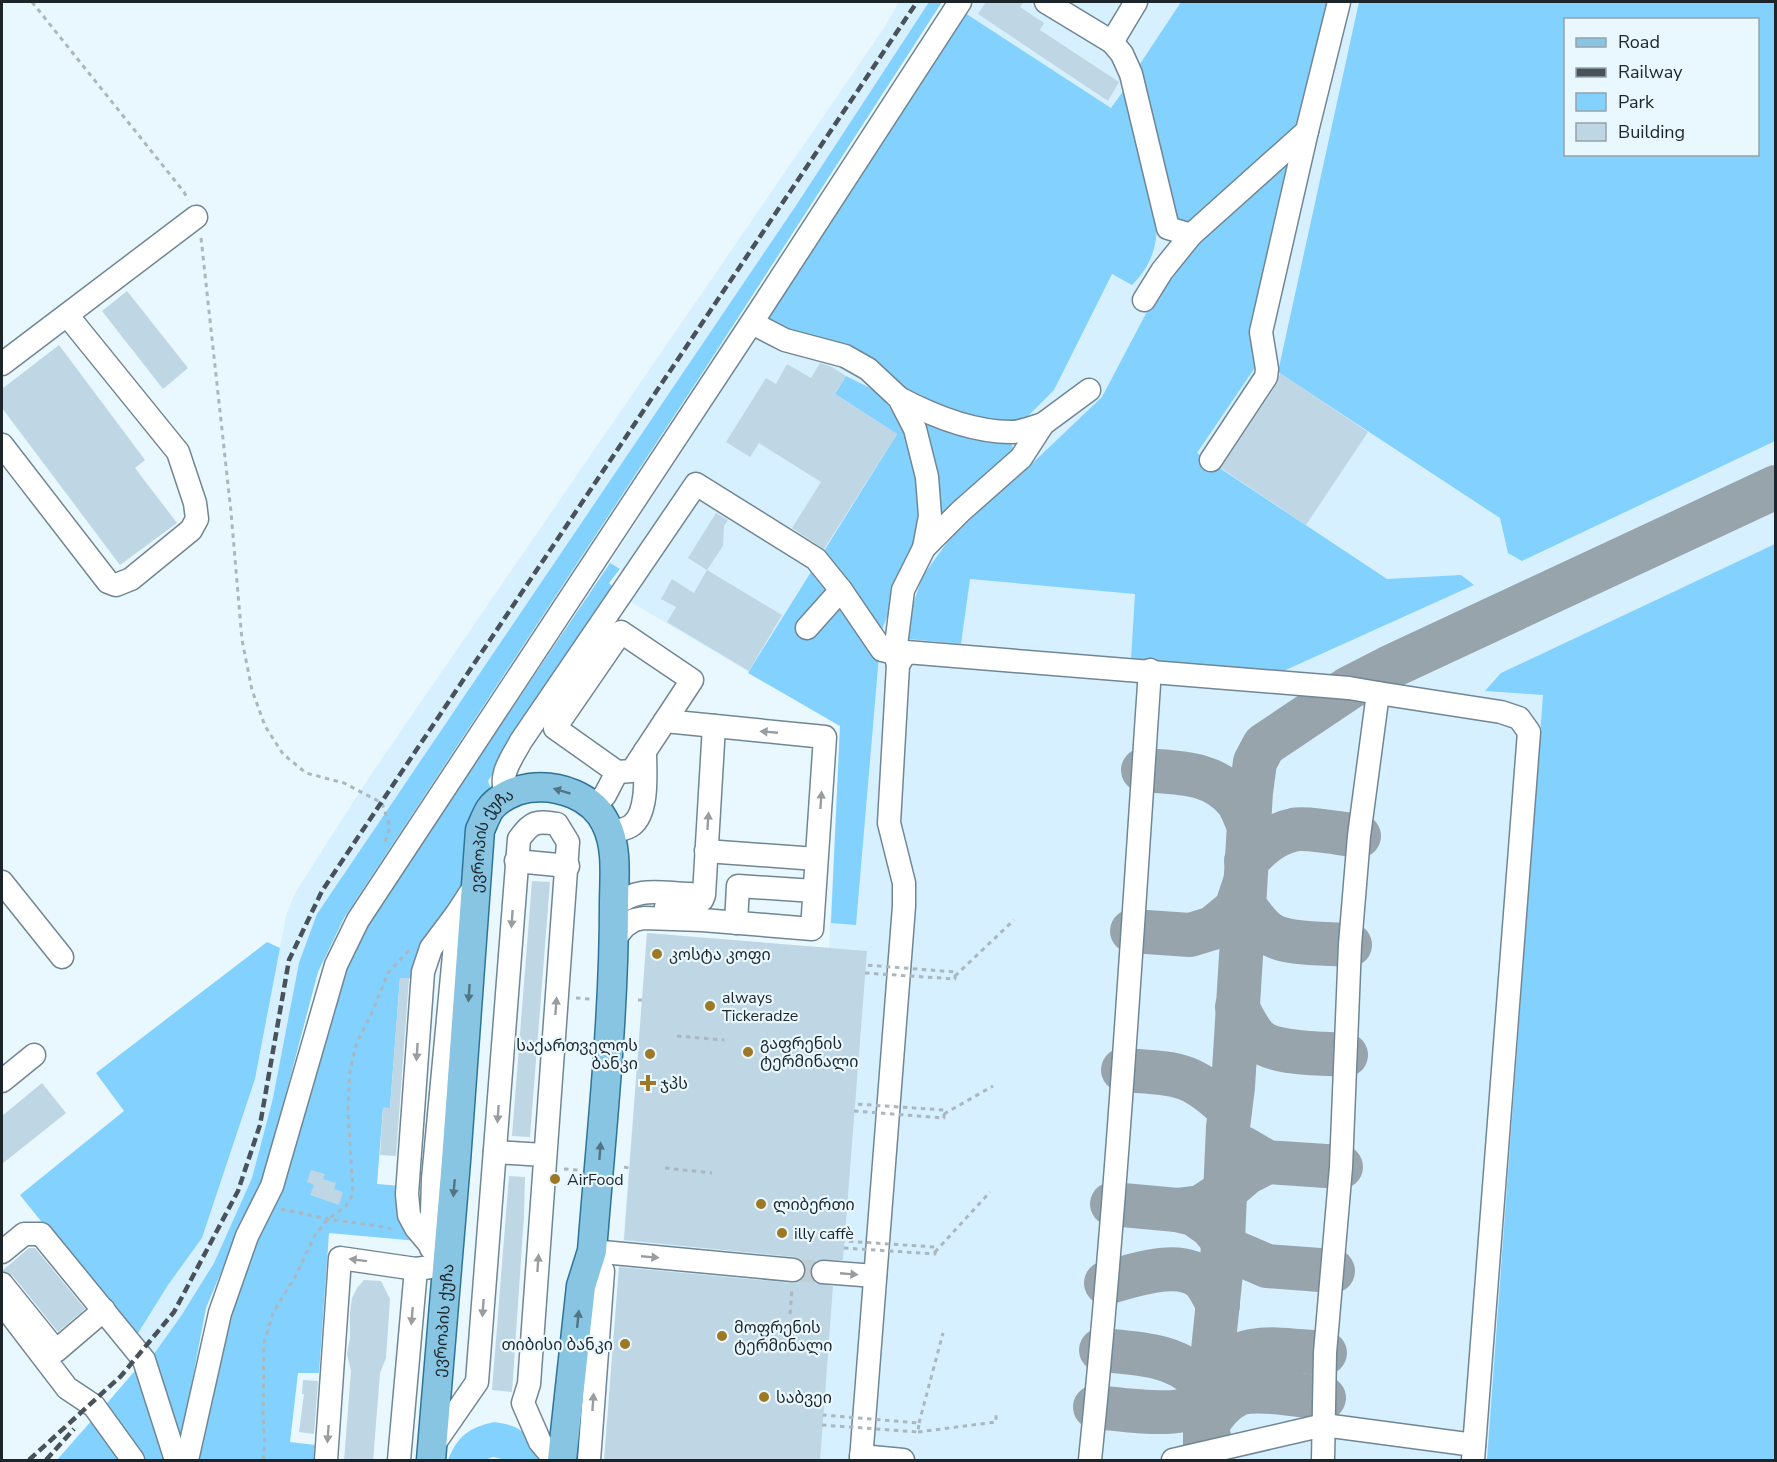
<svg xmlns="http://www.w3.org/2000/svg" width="1777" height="1462" font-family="'Nunito Sans','Noto Sans Georgian',sans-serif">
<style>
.built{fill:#d7f0ff;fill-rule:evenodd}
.green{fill:#82d1fe;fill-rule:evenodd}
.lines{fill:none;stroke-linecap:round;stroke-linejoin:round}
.taxiway{stroke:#98a4ac;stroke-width:44}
.building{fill:#bfd6e4}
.minor-tunnel{stroke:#c0cdd4;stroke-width:22;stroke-dasharray:22 11;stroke-linecap:butt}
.minor-casing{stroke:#718693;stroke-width:25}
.major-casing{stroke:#2f7497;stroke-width:31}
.path{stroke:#aab7be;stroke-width:3;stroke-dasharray:4.5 4.5;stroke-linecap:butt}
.minor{stroke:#fff;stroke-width:22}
.major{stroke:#88c5e3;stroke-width:28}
.rail{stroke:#485258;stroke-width:4.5;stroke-dasharray:9 4.5;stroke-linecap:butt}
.path-bridge{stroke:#aab7be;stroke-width:3;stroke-dasharray:4.5 4.5;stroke-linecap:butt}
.oneway{fill:#999d9f}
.oneway2{fill:#527586}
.poi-dot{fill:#9d7925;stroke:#e9f7ff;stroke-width:2}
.labels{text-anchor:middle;stroke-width:4.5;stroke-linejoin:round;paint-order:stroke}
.street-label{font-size:16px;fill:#1c252a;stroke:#e9f7ff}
.poi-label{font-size:16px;fill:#1c252a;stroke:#e9f7ff;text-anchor:start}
</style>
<rect width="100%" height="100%" fill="#e9f7ff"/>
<g class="built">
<path d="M899 2H929L795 207 317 914 273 1098 252 1178 214 1263 181 1316 151 1358 135 1338 168 1285 202 1238 255 1079 286 916 295 893 368 779 884 28Z"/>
<path d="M972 2H1775V1460H604L619 1266 682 1270 623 1244 647 933 829 948 840 726 629 601 643 582 610 563ZM1566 20H1758V154H1566Z"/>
</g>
<g class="green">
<path d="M929 2H942L701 375 344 918 318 972 262 1184 235 1239 206 1308 179 1450 151 1358 181 1316 214 1263 252 1178 273 1098 299 963 317 914 795 207Z"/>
<path d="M1181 2H1330L1302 124 1190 229 1172 225 1140 64Z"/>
<path d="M1359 2H1775V441L1522 561 1508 553 1500 518 1278 372ZM1566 20H1758V154H1566Z"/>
<path d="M965 13 1111 108 1124 90C1130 114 1137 137 1143 161 1156 207 1170 247 1132 285L1112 274 1054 390 1024 420 992 421 951 411 905 387 829 341 765 324Z"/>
<path d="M1287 163 1295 165 1258 363 1197 453 1387 579 1461 575 1474 585 1279 673 1131 659 1135 594 970 579 961 644 909 639 913 605 922 577 954 533 1020 475 1102 397 1151 304 1205 232Z"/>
<path d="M846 376 878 392 905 428 917 474 918 538 881 632 856 925 831 923 840 726 748 673 897 434 835 394Z"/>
<path d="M926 415 1011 440 1014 456 933 525 921 432Z"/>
<path d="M1775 544V1460H1487L1543 695 1485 691 1501 673Z"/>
<path d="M610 563 620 569 609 583 615 589 488 781 493 795 468 882 418 979 400 978 390 1108H383L377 1184 401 1186 418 1241 329 1233 319 1373H298L290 1442 315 1445 314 1460H195L220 1342 339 984 365 926Z"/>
<path d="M267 942 280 948 255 1079 202 1238 168 1285 135 1338 20 1195 124 1111 96 1073Z"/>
<path d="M140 1365 168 1460H138L102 1409Z"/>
<path d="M93 1419 124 1460H57Z"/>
<path d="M494 1422C525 1426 527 1435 543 1460H506L493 1457 484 1460H448C458 1436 468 1428 494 1422Z"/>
</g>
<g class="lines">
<g class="taxiway">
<path d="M1143 770C1178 773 1213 771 1237 801 1242 808 1245 818 1249 826"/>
<path d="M1246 861C1259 848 1273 834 1293 830 1305 827 1344 834 1359 836"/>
<path d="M1245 907C1252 916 1258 925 1267 932 1285 946 1327 943 1350 945"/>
<path d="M1132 931 1190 935 1213 928 1236 909 1245 882"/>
<path d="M1237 1007C1243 1018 1248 1030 1257 1039 1274 1055 1323 1053 1346 1055"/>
<path d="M1123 1070C1176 1074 1190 1071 1230 1110"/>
<path d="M1243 1148 1267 1162 1341 1167"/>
<path d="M1112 1204 1177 1210 1201 1207 1225 1191 1246 1173 1267 1162"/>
<path d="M1177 1210 1194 1214 1211 1226 1232 1251 1267 1266 1333 1271"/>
<path d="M1106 1283C1132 1276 1182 1257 1204 1281 1210 1288 1214 1297 1218 1305"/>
<path d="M1101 1350C1132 1353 1184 1354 1201 1385 1204 1390 1205 1397 1207 1403"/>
<path d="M1210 1377C1240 1338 1282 1351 1325 1353"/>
<path d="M1095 1407C1118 1409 1176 1418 1194 1406 1202 1402 1205 1395 1209 1388"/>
<path d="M1209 1436 1205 1428C1213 1414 1223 1401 1238 1394 1257 1387 1303 1396 1324 1398"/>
<path d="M1205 1460V1428L1222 1263 1228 1127 1233 1087 1251 792 1255 762 1264 745 1349 688 1388 668 1776 487"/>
</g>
</g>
<g class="building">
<path d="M986 2H1024L1020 7 1044 23 1040 30 1119 82 1108 101 978 14Z"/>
<path d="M127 291 188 368 163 389 102 311Z"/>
<path d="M59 345 145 460 135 468 177 523 120 565 2 408V389Z"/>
<path d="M820 363 832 367 846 376 835 394 897 434 824 549 792 528 821 482 759 443 750 457 726 442 766 378 776 384 787 364 811 378Z"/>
<path d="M1280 373 1368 432 1306 525 1221 468 1277 384Z"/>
<path d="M716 513 728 520 724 526 723 546 707 570 688 558Z"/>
<path d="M707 570 782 615 749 671 667 622 676 607 661 599 672 579 694 593Z"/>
<path d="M532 881 550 882 530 1137 512 1136Z"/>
<path d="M647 933 867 951 843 1260H818L812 1264 810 1270 811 1278 816 1283 833 1286 820 1461H604L619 1267 792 1283 798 1282 804 1278 806 1271 805 1264 801 1259 794 1257 624 1240Z"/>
<path d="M400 978H409L396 1156 380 1155 383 1107 390 1108Z"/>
<path d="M42 1083 66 1113 2 1164V1116Z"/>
<path d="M311 1170 325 1174 323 1179 336 1183 334 1189 343 1192 339 1205 310 1195 314 1185 307 1182Z"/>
<path d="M509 1176 525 1177 524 1216 512 1392 492 1390Z"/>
<path d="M29 1248H35L85 1309 58 1332 13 1276 2 1271Z"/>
<path d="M364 1280 381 1281 390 1299 386 1358 380 1373 373 1461H344L351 1371 347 1354 350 1338V1313L352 1298 357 1288Z"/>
<path d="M303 1380 318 1381 314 1434 299 1432 304 1394H302Z"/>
</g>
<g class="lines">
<path class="minor-tunnel" d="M793 1270 823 1272"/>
<defs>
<g id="minor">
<path d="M1046 2 1112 42 1122 54 1131 74 1168 228 1191 235 1162 271 1144 300"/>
<path d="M1112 42 1136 2"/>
<path d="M1307 131 1339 2"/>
<path d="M1191 235 1307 131 1261 332 1267 369 1266 377 1211 460"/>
<path d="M752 323 785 340 845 356 868 369 899 398 915 429 927 477 930 516 924 548"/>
<path d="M2 364 196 217"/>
<path d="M899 398C933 416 972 432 1011 432 1022 432 1034 427 1043 424"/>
<path d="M2 445 108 582 116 585 131 579 191 530 197 519 195 503 178 452 67 315"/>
<path d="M807 628 841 590"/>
<path d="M621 632 692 680 632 771 617 772 555 728Z"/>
<path d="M898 665 906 652 1349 688 1378 693 1359 836 1350 945 1341 1167 1325 1353 1323 1460"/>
<path d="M1378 693 1501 712 1519 718 1529 732 1473 1460"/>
<path d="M507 795C497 776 512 758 521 741L696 484 816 559 841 590 882 650 895 653"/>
<path d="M594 807 605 795 617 772"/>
<path d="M610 832C617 830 626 830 632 825 649 812 645 771 645 751"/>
<path d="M706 851 816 859"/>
<path d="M516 861 568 866"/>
<path d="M2 882 62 957"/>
<path d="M614 906C639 886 659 893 690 894"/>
<path d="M666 907H688L702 900 704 895 714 726"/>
<path d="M736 923 738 886 814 891"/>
<path d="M615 938 625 926 634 920 644 918 702 920 812 929 825 737 665 721"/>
<path d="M2 1081 34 1055"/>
<path d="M495 1152 544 1155"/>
<path d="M431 1248 433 1179 458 912"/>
<path d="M592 1251 793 1270"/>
<path d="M2 1252 24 1234H41L144 1360 176 1460"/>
<path d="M447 1265 416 1228 409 1215 407 1194 423 972 431 948 458 912 476 884"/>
<path d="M823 1272 875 1276"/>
<path d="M2 1284 56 1351 104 1310"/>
<path d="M2 1303 67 1388 94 1406 133 1460"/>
<path d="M432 1447 477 1382 519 839C532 821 536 821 557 824L568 842 529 1384 523 1403 540 1442 555 1460"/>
<path d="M861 1456 903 1460"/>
<path d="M187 1460 220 1313 247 1236 272 1186 336 965 358 920 760 310 960 2"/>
<path d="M326 1460 340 1258 416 1269"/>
<path d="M399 1460 416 1269 431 1267"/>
<path d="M589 1460 603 1271 592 1251"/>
<path d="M861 1460 904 906V883L889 823 898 665 895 653 903 590 924 548 961 511 1021 458 1043 424 1089 390"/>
<path d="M1090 1460C1117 1198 1132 934 1150 670"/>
<path d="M1173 1460 1324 1425 1474 1445"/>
</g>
<g id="major">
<path id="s1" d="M431 1460 456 1161 480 830C483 824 486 815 490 809 498 798 515 790 529 788 558 784 593 796 606 824 618 848 614 879 614 905 614 1020 601 1136 592 1251L581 1286 562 1460"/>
</g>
</defs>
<use href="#minor" class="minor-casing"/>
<use href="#major" class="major-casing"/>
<g class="path">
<path d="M32 2 184 192 188 200"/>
<path d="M201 238 231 512 242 640 252 690 265 726 283 754 306 773 344 783 382 803 390 827 384 845"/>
<path d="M955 976 1014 920"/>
<path d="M576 998 590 999"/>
<path d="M638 1000H642"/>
<path d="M677 1036 724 1040"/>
<path d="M944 1114 993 1086"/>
<path d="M624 1167 629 1168"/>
<path d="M665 1168 712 1173"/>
<path d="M564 1169 578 1170"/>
<path d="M281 1209 328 1219 384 1227 395 1230"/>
<path d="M935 1252 990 1192"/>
<path d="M790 1314 792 1289"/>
<path d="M919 1423 943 1333"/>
<path d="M918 1432 996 1422V1413"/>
<path d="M263 1460 265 1445 263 1416 264 1343 273 1313 295 1277 315 1235 328 1219 346 1206 353 1194 348 1109 350 1070 357 1042 371 1015 388 973 410 949"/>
</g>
<use href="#minor" class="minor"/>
<use href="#major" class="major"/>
<g class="rail">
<path d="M29 1460 121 1376 174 1312 238 1191 260 1125 289 960 322 891 917 2"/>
<path d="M46 1460 74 1429"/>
</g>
<g class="path-bridge">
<path d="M865 973 955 979V972L866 965"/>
<path d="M854 1111 944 1118V1110L855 1104"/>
<path d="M844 1248 935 1254V1247L844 1241"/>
<path d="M822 1425 918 1432 919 1423 823 1415"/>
</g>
</g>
<defs><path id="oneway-solid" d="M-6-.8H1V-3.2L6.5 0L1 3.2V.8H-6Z" transform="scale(1.5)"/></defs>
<g class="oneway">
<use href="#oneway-solid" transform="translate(769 732) rotate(-175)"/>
<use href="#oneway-solid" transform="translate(821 800) rotate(-86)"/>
<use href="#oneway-solid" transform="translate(708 821) rotate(-86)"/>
<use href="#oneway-solid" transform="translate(512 919) rotate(94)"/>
<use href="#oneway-solid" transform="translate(556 1006) rotate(-86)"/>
<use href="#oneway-solid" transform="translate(417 1052) rotate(94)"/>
<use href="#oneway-solid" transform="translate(498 1114) rotate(94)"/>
<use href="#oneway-solid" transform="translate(650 1257) rotate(5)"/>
<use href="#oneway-solid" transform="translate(358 1260) rotate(-173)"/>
<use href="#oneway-solid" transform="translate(538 1263) rotate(-86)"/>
<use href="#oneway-solid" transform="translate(849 1274) rotate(5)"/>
<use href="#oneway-solid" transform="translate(483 1308) rotate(94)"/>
<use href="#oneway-solid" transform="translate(412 1316) rotate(95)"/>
<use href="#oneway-solid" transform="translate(593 1402) rotate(-86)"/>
<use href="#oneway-solid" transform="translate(328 1434) rotate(94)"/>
</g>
<g class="oneway2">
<use href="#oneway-solid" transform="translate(562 791) rotate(-163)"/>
<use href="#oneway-solid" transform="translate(469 993) rotate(94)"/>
<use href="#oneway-solid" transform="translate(600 1151) rotate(-86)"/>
<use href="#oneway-solid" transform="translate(454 1188) rotate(95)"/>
<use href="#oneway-solid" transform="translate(578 1319) rotate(-84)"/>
</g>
<g class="poi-dot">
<circle cx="657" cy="954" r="6"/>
<circle cx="710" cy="1006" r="6"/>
<circle cx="748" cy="1052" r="6"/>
<circle cx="650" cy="1054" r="6"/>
<path d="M645 1074h6v6h6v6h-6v6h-6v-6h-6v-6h6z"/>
<circle cx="555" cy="1179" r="6"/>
<circle cx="761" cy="1204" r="6"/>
<circle cx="782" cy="1233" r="6"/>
<circle cx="722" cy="1336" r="6"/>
<circle cx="625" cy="1344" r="6"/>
<circle cx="764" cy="1397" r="6"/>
</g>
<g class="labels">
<g class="street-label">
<text dy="6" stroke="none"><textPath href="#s1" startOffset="626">ევროპის ქუჩა</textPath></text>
<text dy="6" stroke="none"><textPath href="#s1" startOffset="140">ევროპის ქუჩა</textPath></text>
</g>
<g class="poi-label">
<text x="669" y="960">კოსტა კოფი</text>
<text x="722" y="1003">always<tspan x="722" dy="18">Tickeradze</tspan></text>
<text x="760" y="1049">გაფრენის<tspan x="760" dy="18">ტერმინალი</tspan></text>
<text x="638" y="1051" text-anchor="end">საქართველოს<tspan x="638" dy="18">ბანკი</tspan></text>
<text x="660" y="1089">ჯპს</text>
<text x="567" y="1185">AirFood</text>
<text x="773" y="1210">ლიბერთი</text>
<text x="794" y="1239">illy caffè</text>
<text x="734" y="1333">მოფრენის<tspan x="734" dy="18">ტერმინალი</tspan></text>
<text x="613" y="1350" text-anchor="end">თიბისი ბანკი</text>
<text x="776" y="1403">საბვეი</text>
</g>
</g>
<rect width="1777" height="1462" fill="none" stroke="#1c252a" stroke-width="6"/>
<rect x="1564" y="18" width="195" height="138" fill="#e9f7ff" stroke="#97a3aa" stroke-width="1.5"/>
<rect x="1576" y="38" width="30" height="9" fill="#88c5e3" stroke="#97a3aa" stroke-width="1.5"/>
<text x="1618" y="48" font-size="18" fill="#1c252a">Road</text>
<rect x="1576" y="68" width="30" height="9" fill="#485258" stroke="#97a3aa" stroke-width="1.5"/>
<text x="1618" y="78" font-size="18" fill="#1c252a">Railway</text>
<rect x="1576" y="93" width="30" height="18" fill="#82d1fe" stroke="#97a3aa" stroke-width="1.5"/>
<text x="1618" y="108" font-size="18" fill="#1c252a">Park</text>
<rect x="1576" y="123" width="30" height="18" fill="#bfd6e4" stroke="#97a3aa" stroke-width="1.5"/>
<text x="1618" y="138" font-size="18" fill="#1c252a">Building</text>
</svg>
